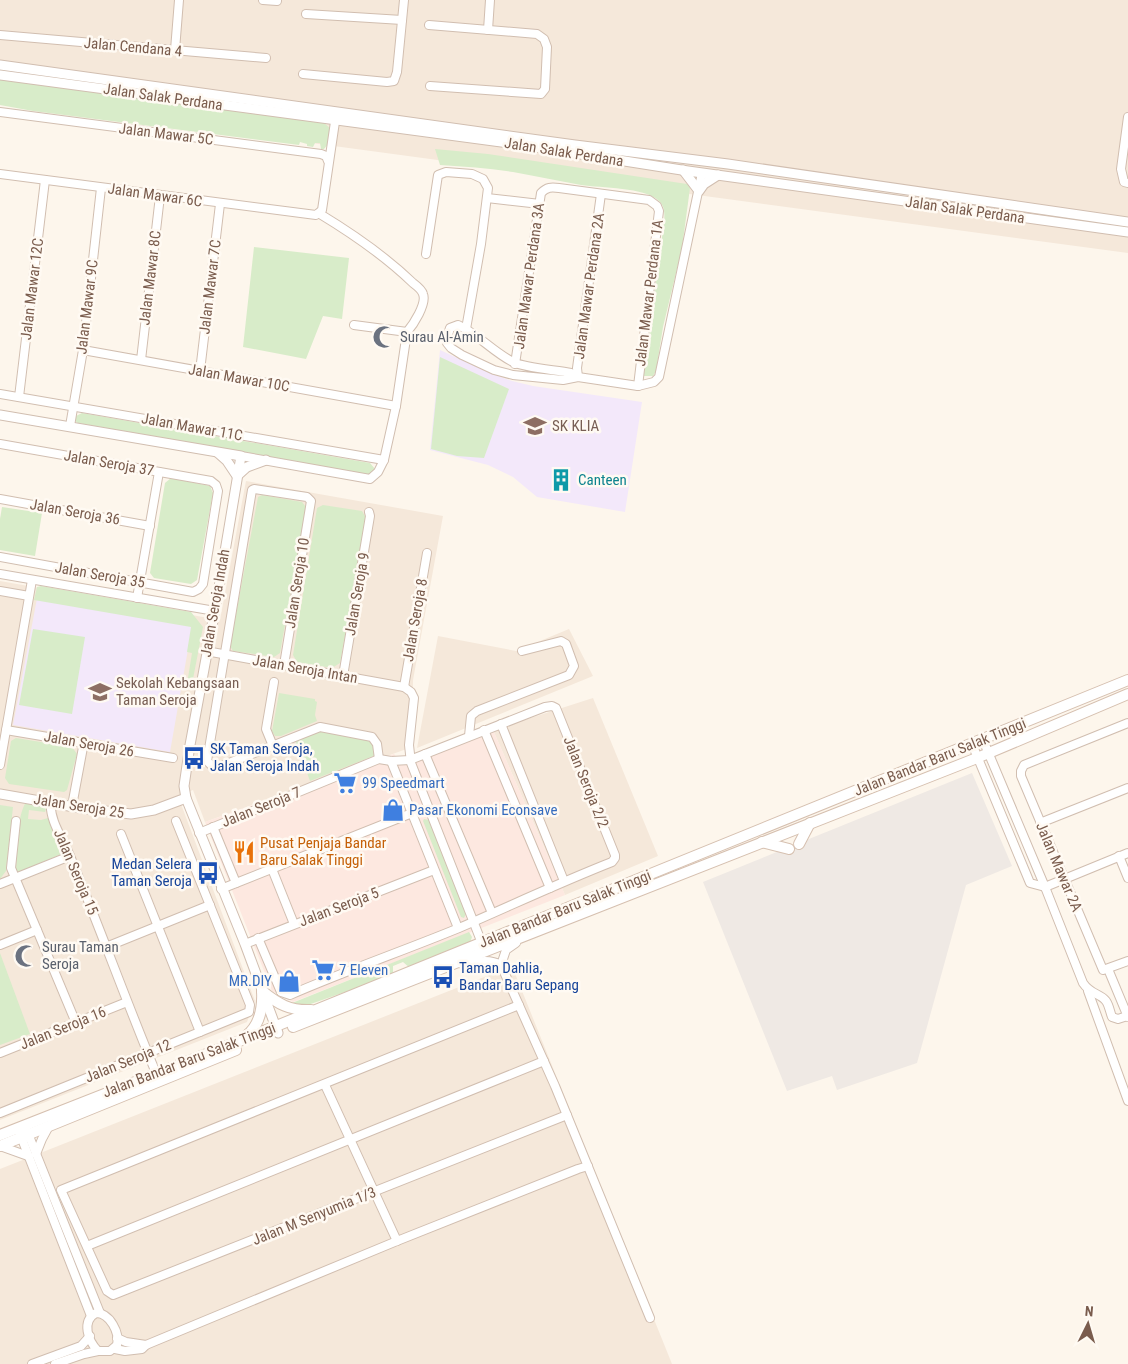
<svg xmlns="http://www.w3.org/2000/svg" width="1128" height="1364" font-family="'Roboto Condensed',sans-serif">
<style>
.residential{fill:#f5e8da}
.commercial{fill:#fde8e0}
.industrial{fill:#efe9e4}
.education{fill:#f3e8fa}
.green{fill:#d8ecc9}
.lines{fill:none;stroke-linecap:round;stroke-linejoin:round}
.minor-casing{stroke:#d1beb0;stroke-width:10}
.tertiary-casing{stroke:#d1beb0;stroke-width:11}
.secondary-casing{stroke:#d6c0b0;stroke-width:12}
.minor{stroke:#fff;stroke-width:8}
.tertiary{stroke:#fff;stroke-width:9}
.secondary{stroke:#fff;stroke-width:10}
.labels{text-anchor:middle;stroke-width:5;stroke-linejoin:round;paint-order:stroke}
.street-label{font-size:15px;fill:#7a5c4d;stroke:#fffaf3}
.worship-label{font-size:15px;fill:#5b616d;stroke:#fffaf3;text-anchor:start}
.education-label{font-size:15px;fill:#785e54;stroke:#fffaf3;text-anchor:start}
.culture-label{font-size:15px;fill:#0d838f;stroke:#fffaf3;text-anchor:start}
.transit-label{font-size:15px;fill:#164399;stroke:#fffaf3;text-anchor:start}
.shop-label{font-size:15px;fill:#366cbe;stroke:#fffaf3;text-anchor:start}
.food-label{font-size:15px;fill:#c56008;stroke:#fffaf3;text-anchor:start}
</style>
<rect width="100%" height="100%" fill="#fdf6ec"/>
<g class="residential">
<path d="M0 0H1128V253L0 101Z"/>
<path d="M246 481 443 516 413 680 412 747 205 822 193 790 178 796 255 1001 247 1022 0 1120V581L220 620Z"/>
<path d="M569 629 593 676 417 748 438 636 516 651Z"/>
<path d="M593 698 658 856 565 895 493 730Z"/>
<path d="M512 966 672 1364H0V1169Z"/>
</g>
<path class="commercial" d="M493 730 565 895 293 1002 272 991 205 822 394 754 402 764Z"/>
<path class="industrial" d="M972 773 1012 866 966 885 917 1063 837 1090 832 1076 787 1091 703 882Z"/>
<g class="education">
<path d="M440 350 492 374 512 381 533 386 642 402 625 512 537 497 513 477 488 465 430 450Z"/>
<path d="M39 588 194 615 170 752 13 725Z"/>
</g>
<g class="green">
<path d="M0 78 324 123 331 129 329 143 324 149H321L320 143H315L313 147 307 146V144L300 142 299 145 33 111 0 105Z"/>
<path d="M435 149 488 154 687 184 690 188 682 248 663 327 656 371 653 376H643L663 230C664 220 667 208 659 201 645 187 601 188 581 185 558 181 536 176 513 172 489 168 465 167 440 165Z"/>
<path d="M254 247 349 258 342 319 323 316 306 359 243 347Z"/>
<path d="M440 357 509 389 484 458 457 456 431 449Z"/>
<path d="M82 413 370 463 375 469 372 475H366L256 454 78 423 75 421 76 416Z"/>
<path d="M171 478 210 486 213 493 197 580 191 584 154 578 150 573 165 483Z"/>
<path d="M262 495 302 502 306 507 280 653 274 657 233 651 230 646 258 497Z"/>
<path d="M323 505 362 511 366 518 340 663 332 668 297 662 293 655 317 508Z"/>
<path d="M2 507 42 513 35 556 0 550V519Z"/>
<path d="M41 586 191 612 203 627 193 679 187 684 192 653 187 652 191 627 34 600 37 587Z"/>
<path d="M33 629 85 637 72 714 19 705Z"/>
<path d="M279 693 315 699V701L317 702 315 715 317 721 281 736H275L272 731Z"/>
<path d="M322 731 365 739C373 743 374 747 376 755L310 781 295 740Z"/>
<path d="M16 738 72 747 77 754 67 790 64 792 9 784 5 778 11 741Z"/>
<path d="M26 802 40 805 46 809 45 812 29 810 28 819 41 820 48 818 62 851 61 854 18 873 16 869C18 850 16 818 26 802Z"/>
<path d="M0 805 13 807 6 871 0 879Z"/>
<path d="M424 819 429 820 466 914 464 918 461 917 459 912 423 821Z"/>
<path d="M469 932 472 937 470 943 410 968 403 962 393 966V975L350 993 345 992 305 1006 287 1005Z"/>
<path d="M0 953 30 1034 0 1045Z"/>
</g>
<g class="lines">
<defs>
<g id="minor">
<path d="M263 0 277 1"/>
<path d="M306 14 402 20"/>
<path d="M429 25 537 34 544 39 547 47 545 89 541 94 430 86"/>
<path d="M488 30 490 0"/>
<path d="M0 35 266 58"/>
<path d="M175 50 179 0"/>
<path d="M303 74 387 82 394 81 397 72 404 0"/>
<path d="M0 112 321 154 326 156 328 161"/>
<path d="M1128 117 1121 169 1124 182 1128 183"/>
<path d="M0 174 316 215 322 210 336 115"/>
<path d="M487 198 540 204"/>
<path d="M320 214C353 234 385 256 413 283 417 286 422 290 423 294 427 304 413 325 407 332"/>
<path d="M426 254 438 175 446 172 472 174 483 179 488 188 481 244 466 329"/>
<path d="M83 350 396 406"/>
<path d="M141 360 160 196"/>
<path d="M515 364 541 193C547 187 551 187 559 188L649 200 657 206 659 211 638 386"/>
<path d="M200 371 220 204"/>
<path d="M578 377 571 373C556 370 525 368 513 362 493 352 478 334 458 325L450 328 447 338V343L451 348 462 355 494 370 513 375 563 380 578 377 638 386 654 382 659 377 702 173"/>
<path d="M578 377 577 368 601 194"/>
<path d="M0 394 384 460"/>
<path d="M19 397 45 180"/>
<path d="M70 426 83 350 101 188"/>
<path d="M0 444 211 481 216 485 218 491 203 584 199 589 193 592 0 557"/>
<path d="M241 456 370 479 378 472 384 460 396 406 407 332 354 325"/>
<path d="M0 499 150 526"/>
<path d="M0 574 215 611"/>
<path d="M0 591 29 596"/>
<path d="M137 598 159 472"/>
<path d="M206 651 404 687 411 692 414 698 409 745 411 763 483 946"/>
<path d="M284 665 311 501 307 497 254 489 252 490 207 761 211 765 219 767 320 727 372 737 377 744 379 759"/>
<path d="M343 676 370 516 369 512"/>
<path d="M404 687 427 553"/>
<path d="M1128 723 1024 765 1021 771V776L1103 970 1128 961"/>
<path d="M501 724 564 881"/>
<path d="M6 730 173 758"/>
<path d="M484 730 550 888"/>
<path d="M469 736 471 716 477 711 569 675 574 666 566 644 561 641 522 651"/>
<path d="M983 740 1045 887 1083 983C1091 995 1100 993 1106 1001 1109 1005 1110 1012 1112 1017L1118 1019 1127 1016"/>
<path d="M972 744 1030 883 1045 887"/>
<path d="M273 746 266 729 274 682"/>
<path d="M425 754 492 913"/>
<path d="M391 761 458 928"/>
<path d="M0 765 32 580"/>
<path d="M51 802C49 820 63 839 70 856 100 928 126 1001 156 1073"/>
<path d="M72 806 84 742"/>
<path d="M16 821 11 868 76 1023"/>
<path d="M1040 823 1128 788"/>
<path d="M213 827 236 883"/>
<path d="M199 833 379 759 391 761 410 760 545 707 552 706 556 708 615 855V858L612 862C561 882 510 906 459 928 403 951 345 971 290 995L281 992 258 938"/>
<path d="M121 834 200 1032"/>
<path d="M1119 856 1128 878"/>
<path d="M272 869 294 924"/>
<path d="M0 884 70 856"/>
<path d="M1045 887 1128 853"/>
<path d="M221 889 412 813"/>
<path d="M245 944 434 870"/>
<path d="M0 945 37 930"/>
<path d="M106 947 210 905"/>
<path d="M462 964C476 962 488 958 501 965L555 1086 650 1318"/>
<path d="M501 965 506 950 516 943"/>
<path d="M1108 969 1128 1017"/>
<path d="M1088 991 1128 1101"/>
<path d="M519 1005 61 1190 107 1291 113 1295 567 1115"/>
<path d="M0 1053 127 1002"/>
<path d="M325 1085 397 1241"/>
<path d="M0 1113 249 1012 250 1005 176 821"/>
<path d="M27 1131 100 1313"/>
<path d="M20 1134 91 1316"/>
<path d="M0 1146 28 1156"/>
<path d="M36 1154 42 1139 49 1126"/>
<path d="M87 1246 544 1061"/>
<path d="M96 1313C110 1313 120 1333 117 1345L110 1351H98C88 1341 81 1321 96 1313Z"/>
<path d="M117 1338 126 1342 146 1345"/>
<path d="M115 1349 125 1351 142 1349 146 1345 397 1241 578 1169 588 1166"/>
<path d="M32 1364 81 1346 90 1336"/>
<path d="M55 1364 84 1354 98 1351"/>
</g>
<g id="tertiary">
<path d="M0 65 575 145 728 164 1128 222"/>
<path d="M0 75 523 145 688 171 1128 232"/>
<path d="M683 170 699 191 704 184 718 175"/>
<path d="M0 415 241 456 217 599 190 745 184 786 186 798 245 944 278 1033"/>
<path d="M218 453 227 461 237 476 247 467 266 460"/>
<path d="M0 794 80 808 131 814 154 810 186 798"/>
</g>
<g id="secondary">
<path d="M762 842 789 849"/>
<path d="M799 844 810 823"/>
<path d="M262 991C278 1004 290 1011 311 1010"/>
<path d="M293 1027 977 758 1128 694"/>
<path d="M246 1036C260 1025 263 1008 262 991"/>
<path d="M0 1135 237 1042 1128 680"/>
<path d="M0 1146 236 1050"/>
</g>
</defs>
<use href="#minor" class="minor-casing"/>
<use href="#tertiary" class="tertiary-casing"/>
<use href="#secondary" class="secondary-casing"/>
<use href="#minor" class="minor"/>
<use href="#tertiary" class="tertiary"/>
<use href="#secondary" class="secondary"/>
</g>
<defs>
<symbol id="mosque-bare" viewBox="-9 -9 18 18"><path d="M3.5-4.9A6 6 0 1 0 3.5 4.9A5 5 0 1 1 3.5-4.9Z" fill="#6b7280" stroke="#fffaf3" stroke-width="2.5" paint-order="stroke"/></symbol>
<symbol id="school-bare" viewBox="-9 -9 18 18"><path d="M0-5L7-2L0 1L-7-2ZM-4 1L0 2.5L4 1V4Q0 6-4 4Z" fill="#8d6e63" stroke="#fffaf3" stroke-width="2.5" paint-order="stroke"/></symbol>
<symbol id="building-bare" viewBox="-9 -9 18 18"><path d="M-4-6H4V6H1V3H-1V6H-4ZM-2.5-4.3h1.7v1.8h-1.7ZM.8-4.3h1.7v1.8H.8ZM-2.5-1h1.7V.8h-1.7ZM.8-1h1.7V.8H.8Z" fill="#0f9aa8" stroke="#fffaf3" stroke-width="2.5" paint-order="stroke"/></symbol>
<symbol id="bus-bare" viewBox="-9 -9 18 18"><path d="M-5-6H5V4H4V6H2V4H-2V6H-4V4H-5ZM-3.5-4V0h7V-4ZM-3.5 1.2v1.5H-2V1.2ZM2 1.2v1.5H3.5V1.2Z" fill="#1a4fb4" stroke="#fffaf3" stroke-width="2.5" paint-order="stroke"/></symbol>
<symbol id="supermarket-bare" viewBox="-9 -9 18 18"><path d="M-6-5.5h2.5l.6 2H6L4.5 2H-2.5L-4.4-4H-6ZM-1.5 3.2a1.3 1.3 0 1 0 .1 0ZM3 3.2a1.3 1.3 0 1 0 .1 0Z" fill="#3f7fe0" stroke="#fffaf3" stroke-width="2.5" paint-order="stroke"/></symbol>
<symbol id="shop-bare" viewBox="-9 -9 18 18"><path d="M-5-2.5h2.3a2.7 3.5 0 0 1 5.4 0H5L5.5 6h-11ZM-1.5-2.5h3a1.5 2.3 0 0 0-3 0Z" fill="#3f7fe0" stroke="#fffaf3" stroke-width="2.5" paint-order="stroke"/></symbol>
<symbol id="restaurant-bare" viewBox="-9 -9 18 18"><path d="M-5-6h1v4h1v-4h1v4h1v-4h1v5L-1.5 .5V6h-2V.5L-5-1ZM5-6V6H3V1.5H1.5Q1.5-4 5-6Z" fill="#e8710a" stroke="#fffaf3" stroke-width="2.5" paint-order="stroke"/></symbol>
</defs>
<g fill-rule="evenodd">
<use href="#mosque-bare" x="368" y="321" width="32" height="32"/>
<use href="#school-bare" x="519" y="410" width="32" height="32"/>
<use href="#building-bare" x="545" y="464" width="32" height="32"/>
<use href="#school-bare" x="84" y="676" width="32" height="32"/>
<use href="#bus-bare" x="178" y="742" width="32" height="32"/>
<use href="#supermarket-bare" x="329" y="767" width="32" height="32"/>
<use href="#shop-bare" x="377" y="794" width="32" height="32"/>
<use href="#restaurant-bare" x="228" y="836" width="32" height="32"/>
<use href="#bus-bare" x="192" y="857" width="32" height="32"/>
<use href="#mosque-bare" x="10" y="940" width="32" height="32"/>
<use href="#supermarket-bare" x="307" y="954" width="32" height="32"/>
<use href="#bus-bare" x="427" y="961" width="32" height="32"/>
<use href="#shop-bare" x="273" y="965" width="32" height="32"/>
</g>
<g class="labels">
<g class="street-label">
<text transform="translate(133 47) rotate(5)" y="5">Jalan Cendana 4</text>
<text transform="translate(163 97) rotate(8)" y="5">Jalan Salak Perdana</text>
<text transform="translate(166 134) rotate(7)" y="5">Jalan Mawar 5C</text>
<text transform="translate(564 152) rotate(9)" y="5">Jalan Salak Perdana</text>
<text transform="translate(155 195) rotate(8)" y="5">Jalan Mawar 6C</text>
<text transform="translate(965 210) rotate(8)" y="5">Jalan Salak Perdana</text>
<text transform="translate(529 276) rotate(-82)" y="5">Jalan Mawar Perdana 3A</text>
<text transform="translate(150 278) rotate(-83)" y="5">Jalan Mawar 8C</text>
<text transform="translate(589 286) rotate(-82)" y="5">Jalan Mawar Perdana 2A</text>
<text transform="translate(210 287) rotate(-83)" y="5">Jalan Mawar 7C</text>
<text transform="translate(32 289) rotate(-83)" y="5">Jalan Mawar 12C</text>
<text transform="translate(649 293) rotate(-83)" y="5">Jalan Mawar Perdana 1A</text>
<text transform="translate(87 307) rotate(-83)" y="5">Jalan Mawar 9C</text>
<text transform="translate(239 378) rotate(10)" y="5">Jalan Mawar 10C</text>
<text transform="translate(192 427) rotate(10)" y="5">Jalan Mawar 11C</text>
<text transform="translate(109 463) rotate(10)" y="5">Jalan Seroja 37</text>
<text transform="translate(75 512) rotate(10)" y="5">Jalan Seroja 36</text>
<text transform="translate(100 575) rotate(10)" y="5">Jalan Seroja 35</text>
<text transform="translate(297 583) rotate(-81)" y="5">Jalan Seroja 10</text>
<text transform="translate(357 594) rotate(-80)" y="5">Jalan Seroja 9</text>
<text transform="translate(215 603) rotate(-80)" y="5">Jalan Seroja Indah</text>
<text transform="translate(415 620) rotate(-80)" y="5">Jalan Seroja 8</text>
<text transform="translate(305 669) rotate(10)" y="5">Jalan Seroja Intan</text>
<text transform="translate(89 744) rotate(10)" y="5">Jalan Seroja 26</text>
<text transform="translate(940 757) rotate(-22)" y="5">Jalan Bandar Baru Salak Tinggi</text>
<text transform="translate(586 782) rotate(68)" y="5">Jalan Seroja 2/2</text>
<text transform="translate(79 806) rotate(9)" y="5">Jalan Seroja 25</text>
<text transform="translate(261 807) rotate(-22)" y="5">Jalan Seroja 7</text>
<text transform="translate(1059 867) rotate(67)" y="5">Jalan Mawar 2A</text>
<text transform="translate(76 872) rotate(67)" y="5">Jalan Seroja 15</text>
<text transform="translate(339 907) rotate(-21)" y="5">Jalan Seroja 5</text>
<text transform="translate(565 909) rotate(-22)" y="5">Jalan Bandar Baru Salak Tinggi</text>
<text transform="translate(63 1028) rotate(-22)" y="5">Jalan Seroja 16</text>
<text transform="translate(189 1060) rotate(-21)" y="5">Jalan Bandar Baru Salak Tinggi</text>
<text transform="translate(128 1061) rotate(-22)" y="5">Jalan Seroja 12</text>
<text transform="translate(314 1216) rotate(-22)" y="5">Jalan M Senyumia 1/3</text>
</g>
<g class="worship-label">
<text x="400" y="342">Surau Al-Amin</text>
<text x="42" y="952">Surau Taman<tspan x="42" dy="17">Seroja</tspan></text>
</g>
<g class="education-label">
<text x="552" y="431">SK KLIA</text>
<text x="116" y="688">Sekolah Kebangsaan<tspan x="116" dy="17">Taman Seroja</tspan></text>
</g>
<g class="culture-label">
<text x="578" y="485">Canteen</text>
</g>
<g class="transit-label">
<text x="210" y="754">SK Taman Seroja,<tspan x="210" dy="17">Jalan Seroja Indah</tspan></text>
<text x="192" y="869" text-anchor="end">Medan Selera<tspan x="192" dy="17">Taman Seroja</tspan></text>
<text x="459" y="973">Taman Dahlia,<tspan x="459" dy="17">Bandar Baru Sepang</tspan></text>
</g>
<g class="shop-label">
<text x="362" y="788">99 Speedmart</text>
<text x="409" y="815">Pasar Ekonomi Econsave</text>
<text x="339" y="975">7 Eleven</text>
<text x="272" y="986" text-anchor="end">MR.DIY</text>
</g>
<g class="food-label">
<text x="260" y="848">Pusat Penjaja Bandar<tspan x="260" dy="17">Baru Salak Tinggi</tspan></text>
</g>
</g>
<g transform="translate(1088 1324) rotate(5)" stroke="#fffaf3" stroke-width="4" paint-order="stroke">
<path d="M0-4L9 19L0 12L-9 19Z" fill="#7a5c4d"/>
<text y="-8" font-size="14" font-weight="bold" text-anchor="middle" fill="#7a5c4d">N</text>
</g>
</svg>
